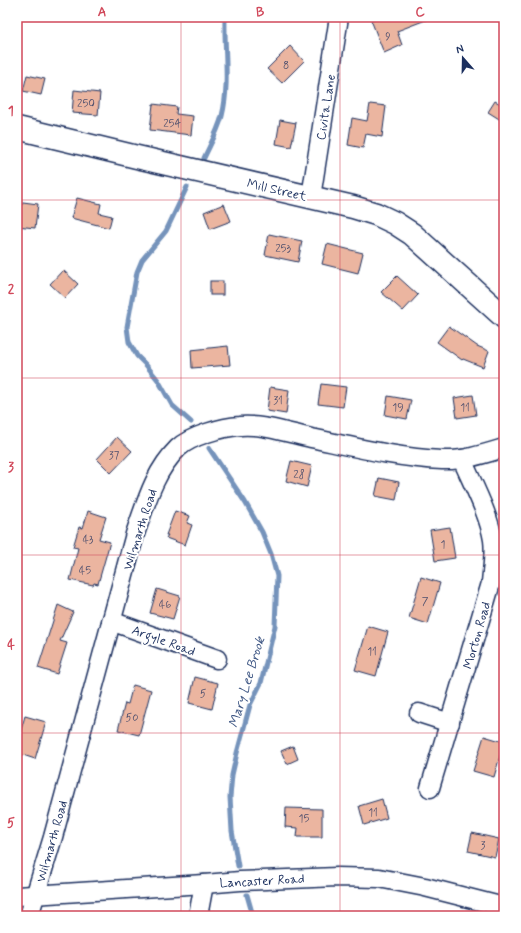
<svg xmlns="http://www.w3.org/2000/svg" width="521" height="933" font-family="Mynerve,sans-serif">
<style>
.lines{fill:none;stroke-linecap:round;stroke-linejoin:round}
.stream{stroke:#7593bb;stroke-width:5}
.building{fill:#ebb5a0;stroke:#1b2f5e}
.minor-casing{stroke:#1b2f5e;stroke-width:21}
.tertiary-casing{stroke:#1b2f5e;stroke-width:25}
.minor{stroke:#fff;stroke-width:18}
.tertiary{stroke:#fff;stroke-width:22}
.grid{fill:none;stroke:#d1495b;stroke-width:1;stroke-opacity:0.55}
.labels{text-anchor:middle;stroke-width:4;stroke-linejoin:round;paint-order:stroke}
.number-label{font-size:11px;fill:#4f506e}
.street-label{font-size:13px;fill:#1b2f5e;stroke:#fff}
.water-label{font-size:14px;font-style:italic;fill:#405885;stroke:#fff}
.neatline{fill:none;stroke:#d1495b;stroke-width:1.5}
.grid-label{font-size:13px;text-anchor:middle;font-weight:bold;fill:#d1495b}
</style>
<rect width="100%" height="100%" fill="#fff"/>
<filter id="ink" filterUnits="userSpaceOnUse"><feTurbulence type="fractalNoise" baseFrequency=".025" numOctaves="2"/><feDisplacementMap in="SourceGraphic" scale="8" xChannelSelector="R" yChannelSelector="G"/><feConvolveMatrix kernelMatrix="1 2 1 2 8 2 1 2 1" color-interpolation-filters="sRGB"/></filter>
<g filter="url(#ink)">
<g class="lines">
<g class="stream">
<path d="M204 158C210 145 218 131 222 116 230 84 224 50 225 17"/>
<path d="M187 187 166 231 142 260 137 272 127 327 129 342 137 356 146 365 158 380 172 405 191 422"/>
<path d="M209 448 245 502 262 532 271 554 277 576 275 626 261 683 250 705 237 753 232 775 230 797 232 831 238 866"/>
<path d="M247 895 253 916"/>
</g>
</g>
<g class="building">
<path d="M379 17H431V18L397 31 402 45 384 53 371 20Z"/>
<path d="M290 46 304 61 282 83 267 69Z"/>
<path d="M27 75 45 79 41 95 23 91Z"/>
<path d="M74 90 100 93 98 115 72 113Z"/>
<path d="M495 101 504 106V122L488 112Z"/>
<path d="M153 104 177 107 176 114 193 116 191 135 150 130Z"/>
<path d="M370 104 386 106 382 137 366 134 363 148 348 145 352 118 367 121Z"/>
<path d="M280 120 296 123 291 147 276 144Z"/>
<path d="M77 198 101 204 99 213 112 216 109 228 71 218Z"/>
<path d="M23 202 38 204 35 228 17 226V204H23Z"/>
<path d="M224 204 231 221 210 229 204 212Z"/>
<path d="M269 234 302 241 298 262 265 255Z"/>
<path d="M327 244 363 253 358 273 322 264Z"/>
<path d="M63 270 78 284 65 298 50 284Z"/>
<path d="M397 276 418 295 403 311 381 292Z"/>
<rect x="210" y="281" width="13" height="14"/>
<path d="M449 326 477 346 489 351 483 367 463 359 462 360 437 342Z"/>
<path d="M228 346 230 365 192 368 191 350Z"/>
<path d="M321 384 346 387 343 407 318 404Z"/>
<path d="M270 387 289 390 286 414 267 411Z"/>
<path d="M473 395 476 415 457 418 454 398Z"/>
<path d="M388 396 411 400 407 419 385 415Z"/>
<path d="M117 437 132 451 111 473 97 459Z"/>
<path d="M291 461 312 466 307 487 286 481Z"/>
<path d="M379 478 399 482 396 500 375 496Z"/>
<path d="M88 511 106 517 99 539 110 542 98 584 94 583 93 585 70 580 78 548 73 547 79 527 83 528Z"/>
<path d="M175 511 190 516 187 523 192 525 185 545 166 538 168 535H166Z"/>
<path d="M450 527 455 558 435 561 430 530Z"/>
<path d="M421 577 440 583 428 624 409 618Z"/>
<path d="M157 589 180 596 173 619 150 613Z"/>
<path d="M58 605 73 612 60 641 67 643 57 674 38 668Z"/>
<path d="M368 626 388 632 376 676 355 670Z"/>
<path d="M195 677 218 683 212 709 189 703Z"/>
<path d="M133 685 151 690 139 735 118 730 125 703 128 704Z"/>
<path d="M25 716 46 722 35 759 17 753V743Z"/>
<path d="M484 736 504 742 494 777 473 771Z"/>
<path d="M293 746 298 759 287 764 281 751Z"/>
<path d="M382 799 387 818 364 825 359 806Z"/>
<path d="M286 808 322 809V837H297L298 828 285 827Z"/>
<path d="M472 833 499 839 495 857 468 851Z"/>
</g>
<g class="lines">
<defs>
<g id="minor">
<path d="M311 197 339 17"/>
<path d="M111 621 217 659"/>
<path d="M419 713 450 723"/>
<path d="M430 788 491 583C492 569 495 554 493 540 489 514 472 483 462 459"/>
<path d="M17 896 204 884 240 881 337 877 379 878 425 887 504 907"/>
<path d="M29 916 53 837 135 534C146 503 154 472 178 448 191 436 222 427 240 426 262 424 289 433 311 438 354 447 398 458 442 460 463 461 484 454 504 448"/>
<path d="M198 916 204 884"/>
</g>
<path id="tertiary" d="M17 128 137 157 353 207 376 214 395 223 412 234 504 317"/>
</defs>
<use href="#minor" class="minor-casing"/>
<use href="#tertiary" class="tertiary-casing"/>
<use href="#minor" class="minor"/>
<use href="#tertiary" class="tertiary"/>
</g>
</g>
<path class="grid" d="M181 17V916M340 17V916M17 200H504M17 378H504M17 555H504M17 733H504"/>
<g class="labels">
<g class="number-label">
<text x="388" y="40">9</text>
<text x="286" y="69">8</text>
<text x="86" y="107">250</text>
<text x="172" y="127">254</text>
<text x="283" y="252">253</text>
<text x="278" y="404">31</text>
<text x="398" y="411">19</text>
<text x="465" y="411">11</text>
<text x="114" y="459">37</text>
<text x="299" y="478">28</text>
<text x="88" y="543">43</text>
<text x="443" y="548">1</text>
<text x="85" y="574">45</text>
<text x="425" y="605">7</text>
<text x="165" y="608">46</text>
<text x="372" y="655">11</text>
<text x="203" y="697">5</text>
<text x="132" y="721">50</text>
<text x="373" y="816">11</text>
<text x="304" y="822">15</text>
<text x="483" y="849">3</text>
</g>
<g class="street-label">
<text transform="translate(325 107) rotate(-81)" y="5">Civita Lane</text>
<text transform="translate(277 189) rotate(13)" y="5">Mill Street</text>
<text transform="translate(139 529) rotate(-72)" y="5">Wilmarth Road</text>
<text transform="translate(476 635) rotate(-74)" y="5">Morton Road</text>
<text transform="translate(164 640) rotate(20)" y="5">Argyle Road</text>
<text transform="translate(51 841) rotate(-74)" y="5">Wilmarth Road</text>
<text transform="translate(262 880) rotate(-3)" y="5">Lancaster Road</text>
</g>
<g class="water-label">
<text transform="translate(246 682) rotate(-73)" y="5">Mary Lee Brook</text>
</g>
</g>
<rect width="521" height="933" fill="none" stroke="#fff" stroke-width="44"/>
<g transform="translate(463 58) rotate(340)" stroke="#ffffff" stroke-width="3" paint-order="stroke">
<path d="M0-3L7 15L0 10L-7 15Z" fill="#1b2f5e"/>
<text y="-6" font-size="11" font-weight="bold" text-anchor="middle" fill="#1b2f5e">N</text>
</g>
<rect x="22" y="22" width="477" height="889" class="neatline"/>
<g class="grid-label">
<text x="102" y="16">A</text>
<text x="260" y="16">B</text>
<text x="420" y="16">C</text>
<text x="11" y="115">1</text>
<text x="11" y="293">2</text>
<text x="11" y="471">3</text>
<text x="11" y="649">4</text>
<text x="11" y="827">5</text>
</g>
</svg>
